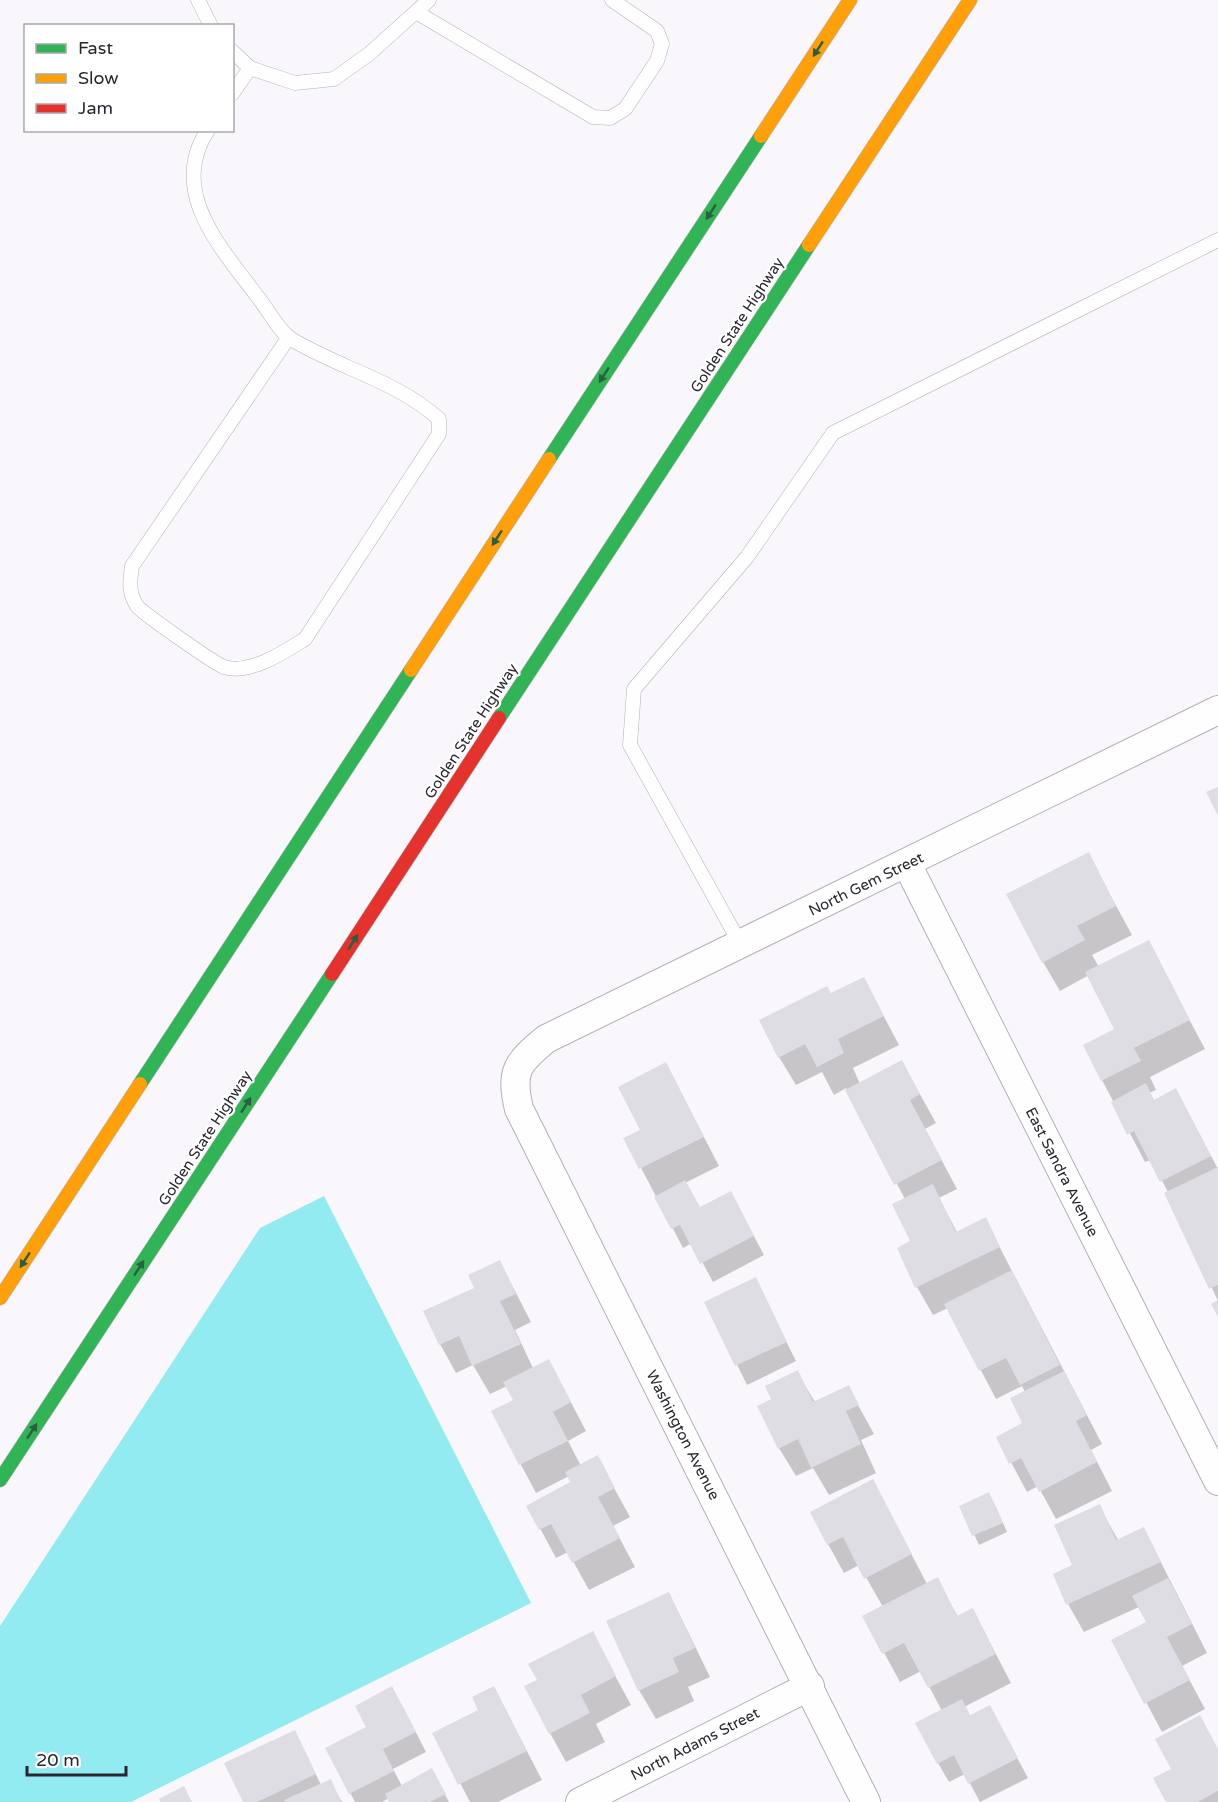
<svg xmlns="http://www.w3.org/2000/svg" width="1218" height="1802" font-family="'Varela Round',sans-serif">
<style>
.water{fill:#91ebf0}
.shadow{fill:#0003}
.building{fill:#dfdde4}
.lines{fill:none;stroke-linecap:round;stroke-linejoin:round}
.lane-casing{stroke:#b3b0b6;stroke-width:15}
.street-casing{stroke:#b3b0b6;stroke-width:30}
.fast-casing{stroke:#b3b0b6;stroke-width:15}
.slow-casing{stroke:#b3b0b6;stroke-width:15}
.jam-casing{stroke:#b3b0b6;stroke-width:15}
.lane{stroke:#fefefe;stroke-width:14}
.street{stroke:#fefefe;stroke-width:28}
.fast{stroke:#30b455;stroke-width:14}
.slow{stroke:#ff9f0a;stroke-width:14}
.jam{stroke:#e5322d;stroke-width:14}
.oneway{fill:#2c5f3f}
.labels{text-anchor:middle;stroke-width:4.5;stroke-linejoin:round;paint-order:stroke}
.street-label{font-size:15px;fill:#2a2630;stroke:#fff}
</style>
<rect width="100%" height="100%" fill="#f9f7fb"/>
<path class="water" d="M324 1196 531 1603 131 1802H0V1626L260 1228Z"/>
<g class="shadow">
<path d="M1088 854 1132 935 1092 955 1099 967 1148 942 1205 1049 1150 1077 1156 1090 1149 1093 1154 1101 1176 1090 1218 1169V1301L1168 1192 1151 1160 1145 1162 1102 1080 1117 1030 1089 975 1060 991 1043 962Z"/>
<path d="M864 979 899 1045 853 1068 860 1084 902 1062 936 1123 925 1129 957 1189 939 1198 957 1232 985 1219 1102 1444 1091 1450 1112 1491 1056 1519 1038 1486 1027 1492 998 1438 1024 1424 1025 1392 1022 1386 996 1399 948 1308 933 1315 917 1287 905 1199 846 1088 834 1095 822 1072 796 1085 779 1057 831 995Z"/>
<path d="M666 1064 719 1166 685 1183 700 1209 741 1212 764 1255 713 1282 692 1243 683 1248 626 1139 642 1131Z"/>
<path d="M500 1262 531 1322 515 1330 533 1368 564 1389 586 1431 568 1441 581 1466 597 1457 630 1517 613 1526 635 1567 589 1590 568 1552 556 1558 528 1506 572 1483 569 1476 536 1493 493 1412 515 1401 507 1386 490 1394 473 1365 456 1373 440 1344 476 1288Z"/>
<path d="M755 1279 796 1361 747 1385 706 1302Z"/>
<path d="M797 1372 815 1402 848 1387 874 1434 861 1440 876 1473 829 1495 813 1468 796 1476 779 1448Z"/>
<path d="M873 1481 927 1584 937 1579 958 1617 973 1610 1011 1683 964 1707 970 1717 1000 1726 1028 1778 980 1802 965 1774 949 1782 938 1763 942 1711 921 1671 900 1682 864 1616 883 1607 859 1565 844 1573 828 1544Z"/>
<path d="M994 1503 1007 1532 979 1545 961 1506Z"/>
<path d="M1099 1506 1118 1540 1144 1529 1207 1653 1182 1666 1205 1709 1162 1732 1113 1640 1148 1623 1139 1607 1084 1632 1068 1604 1074 1566Z"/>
<path d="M669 1593 710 1677 688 1687 694 1701 656 1719 639 1690Z"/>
<path d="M592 1633 631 1705 596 1724 605 1742 566 1762 550 1733 539 1681Z"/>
<path d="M494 1688 542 1780 498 1802H470L434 1733 480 1711Z"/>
<path d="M403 1707 426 1752 393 1769 402 1786 432 1770 449 1802H391L389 1798 382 1802H355L327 1749Z"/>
<path d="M295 1732 321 1785 330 1781 342 1802H244Z"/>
<path d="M1218 1750V1802H1168Z"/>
</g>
<g class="building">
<path d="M1218 787V816L1206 792Z"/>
<path d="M1089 852 1116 906 1077 926 1085 940 1042 963 1006 894Z"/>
<path d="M1149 940 1190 1020 1134 1048 1141 1061 1101 1081 1083 1045 1114 1029 1085 972Z"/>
<path d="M864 977 884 1016 838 1039 844 1053 817 1067 805 1044 778 1058 759 1020 827 986 831 993Z"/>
<path d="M902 1060 920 1094 910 1100 942 1160 894 1185 845 1090Z"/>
<path d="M666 1062 704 1137 639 1169 623 1138 640 1130 618 1087Z"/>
<path d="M1146 1083 1154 1100 1176 1088 1211 1156 1160 1182 1134 1131 1127 1135 1111 1102Z"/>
<path d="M1218 1167V1285L1209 1289 1164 1193Z"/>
<path d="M685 1180 700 1207 731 1191 754 1236 700 1264 680 1225 671 1229 654 1197Z"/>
<path d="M933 1184 956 1232 986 1217 1000 1247 915 1288 897 1248 910 1241 892 1204Z"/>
<path d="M500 1260 516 1294 500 1301 521 1344 472 1366 459 1336 439 1345 423 1311 474 1288 468 1275Z"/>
<path d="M1012 1270 1060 1365 1020 1385 1006 1358 979 1371 944 1304Z"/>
<path d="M756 1277 787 1342 735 1366 704 1302Z"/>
<path d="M1218 1300V1317L1211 1304Z"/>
<path d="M549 1359 571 1402 553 1412 568 1441 519 1465 491 1411 513 1400 503 1382Z"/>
<path d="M798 1370 813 1402 849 1385 859 1405 846 1411 861 1444 811 1468 798 1439 778 1449 757 1406 771 1399 765 1386Z"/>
<path d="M1064 1371 1087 1415 1076 1421 1097 1462 1039 1492 1021 1458 1009 1464 996 1437 1022 1423 1010 1398Z"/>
<path d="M598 1455 615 1488 598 1497 620 1538 572 1563 551 1524 539 1530 526 1506 570 1482 565 1472Z"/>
<path d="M873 1479 912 1554 864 1579 843 1537 827 1545 810 1512Z"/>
<path d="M989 1492 1003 1523 972 1536 959 1506Z"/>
<path d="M1100 1504 1116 1540 1144 1527 1161 1562 1066 1605 1053 1574 1072 1565 1054 1525Z"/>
<path d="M938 1577 957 1616 973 1608 996 1654 928 1688 904 1643 882 1654 862 1616Z"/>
<path d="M1168 1578 1192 1624 1167 1637 1190 1680 1144 1704 1111 1640 1146 1622 1132 1596Z"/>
<path d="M669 1592 695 1648 673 1658 679 1672 638 1691 606 1621Z"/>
<path d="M593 1631 616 1676 581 1695 590 1713 549 1734 524 1686 537 1680 528 1664Z"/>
<path d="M392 1686 416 1732 383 1749 394 1771 349 1794 325 1748 366 1727 355 1706Z"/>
<path d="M494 1686 527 1751 458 1785 432 1733 478 1710 472 1697Z"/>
<path d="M962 1699 970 1715 990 1705 1018 1758 968 1784 954 1755 937 1764 915 1723Z"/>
<path d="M1200 1715 1218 1749V1791L1198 1802H1166L1153 1778 1171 1769 1155 1739Z"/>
<path d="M295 1730 316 1774 257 1802H243L224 1763Z"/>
<path d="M432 1768 446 1794 430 1802H389L385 1794Z"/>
<path d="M331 1779 341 1802H285L284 1800Z"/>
<path d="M184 1786 192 1802H160L159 1799Z"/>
</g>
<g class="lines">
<defs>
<g id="lane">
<path d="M198 0 211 26"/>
<path d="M416 12 593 117 610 118 625 109 657 61 662 44 657 31 612 0"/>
<path d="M232 51 250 68 295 83 334 79 369 54 429 0"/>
<path d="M232 94 250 68"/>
<path d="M208 130C167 191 222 249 257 296 267 308 278 330 291 339 339 368 397 381 439 419V434L305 639C284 652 250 675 224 667 215 664 141 612 137 606 128 592 130 581 132 566L289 337"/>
<path d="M741 945 630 745 634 689 747 557 833 433 1218 240"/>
</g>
<g id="street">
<path d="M907 864 1218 1481"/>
<path d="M580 1802 810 1686"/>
<path d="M866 1802 519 1109C510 1071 517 1063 546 1039L1218 710"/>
</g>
<g id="fast">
<path d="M549 459 761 136"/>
<path d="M499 718 809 245"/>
<path d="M140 1084 411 670"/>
<path d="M0 1480 332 974"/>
</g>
<g id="slow">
<path d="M761 136 850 0"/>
<path d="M809 245 970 0"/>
<path d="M411 670 549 459"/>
<path d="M0 1298 140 1084"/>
</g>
<path id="jam" d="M332 974 499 718"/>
</defs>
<use href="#lane" class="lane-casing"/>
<use href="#street" class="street-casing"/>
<use href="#fast" class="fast-casing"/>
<use href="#slow" class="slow-casing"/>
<use href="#jam" class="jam-casing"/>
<use href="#lane" class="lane"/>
<use href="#street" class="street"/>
<use href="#fast" class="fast"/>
<use href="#slow" class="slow"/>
<use href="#jam" class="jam"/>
</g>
<defs><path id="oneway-solid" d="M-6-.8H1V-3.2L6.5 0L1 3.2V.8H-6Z" transform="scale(1.5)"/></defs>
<g class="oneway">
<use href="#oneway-solid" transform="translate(818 49) rotate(123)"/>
<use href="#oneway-solid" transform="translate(711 212) rotate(123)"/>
<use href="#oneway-solid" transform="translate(604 375) rotate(123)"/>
<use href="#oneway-solid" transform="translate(497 538) rotate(123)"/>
<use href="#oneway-solid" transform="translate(353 942) rotate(-57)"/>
<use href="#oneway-solid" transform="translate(246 1105) rotate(-57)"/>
<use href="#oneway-solid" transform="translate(25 1260) rotate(123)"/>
<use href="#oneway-solid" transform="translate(139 1268) rotate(-57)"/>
<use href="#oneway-solid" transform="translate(32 1431) rotate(-57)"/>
</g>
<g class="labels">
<g class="street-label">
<text transform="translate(737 325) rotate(-57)" y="5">Golden State Highway</text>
<text transform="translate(471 731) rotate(-57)" y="5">Golden State Highway</text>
<text transform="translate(866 884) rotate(-26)" y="5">North Gem Street</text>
<text transform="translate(205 1138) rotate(-57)" y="5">Golden State Highway</text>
<text transform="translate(1062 1172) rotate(63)" y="5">East Sandra Avenue</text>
<text transform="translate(683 1435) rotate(63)" y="5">Washington Avenue</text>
<text transform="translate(695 1744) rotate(-27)" y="5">North Adams Street</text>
</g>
</g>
<rect x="24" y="24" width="210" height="108" fill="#ffffff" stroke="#aaa8ac" stroke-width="1.5"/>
<rect x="36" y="44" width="30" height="9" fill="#30b455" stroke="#aaa8ac" stroke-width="1.5"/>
<text x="78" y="54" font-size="18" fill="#2a2630">Fast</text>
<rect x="36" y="74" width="30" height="9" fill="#ff9f0a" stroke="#aaa8ac" stroke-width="1.5"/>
<text x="78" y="84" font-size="18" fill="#2a2630">Slow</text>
<rect x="36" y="104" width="30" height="9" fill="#e5322d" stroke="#aaa8ac" stroke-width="1.5"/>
<text x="78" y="114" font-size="18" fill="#2a2630">Jam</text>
<path d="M27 1766v9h99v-9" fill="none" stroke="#2a2630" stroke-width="3"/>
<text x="36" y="1766" font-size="18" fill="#2a2630" stroke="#ffffff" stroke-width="4.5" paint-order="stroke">20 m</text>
</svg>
